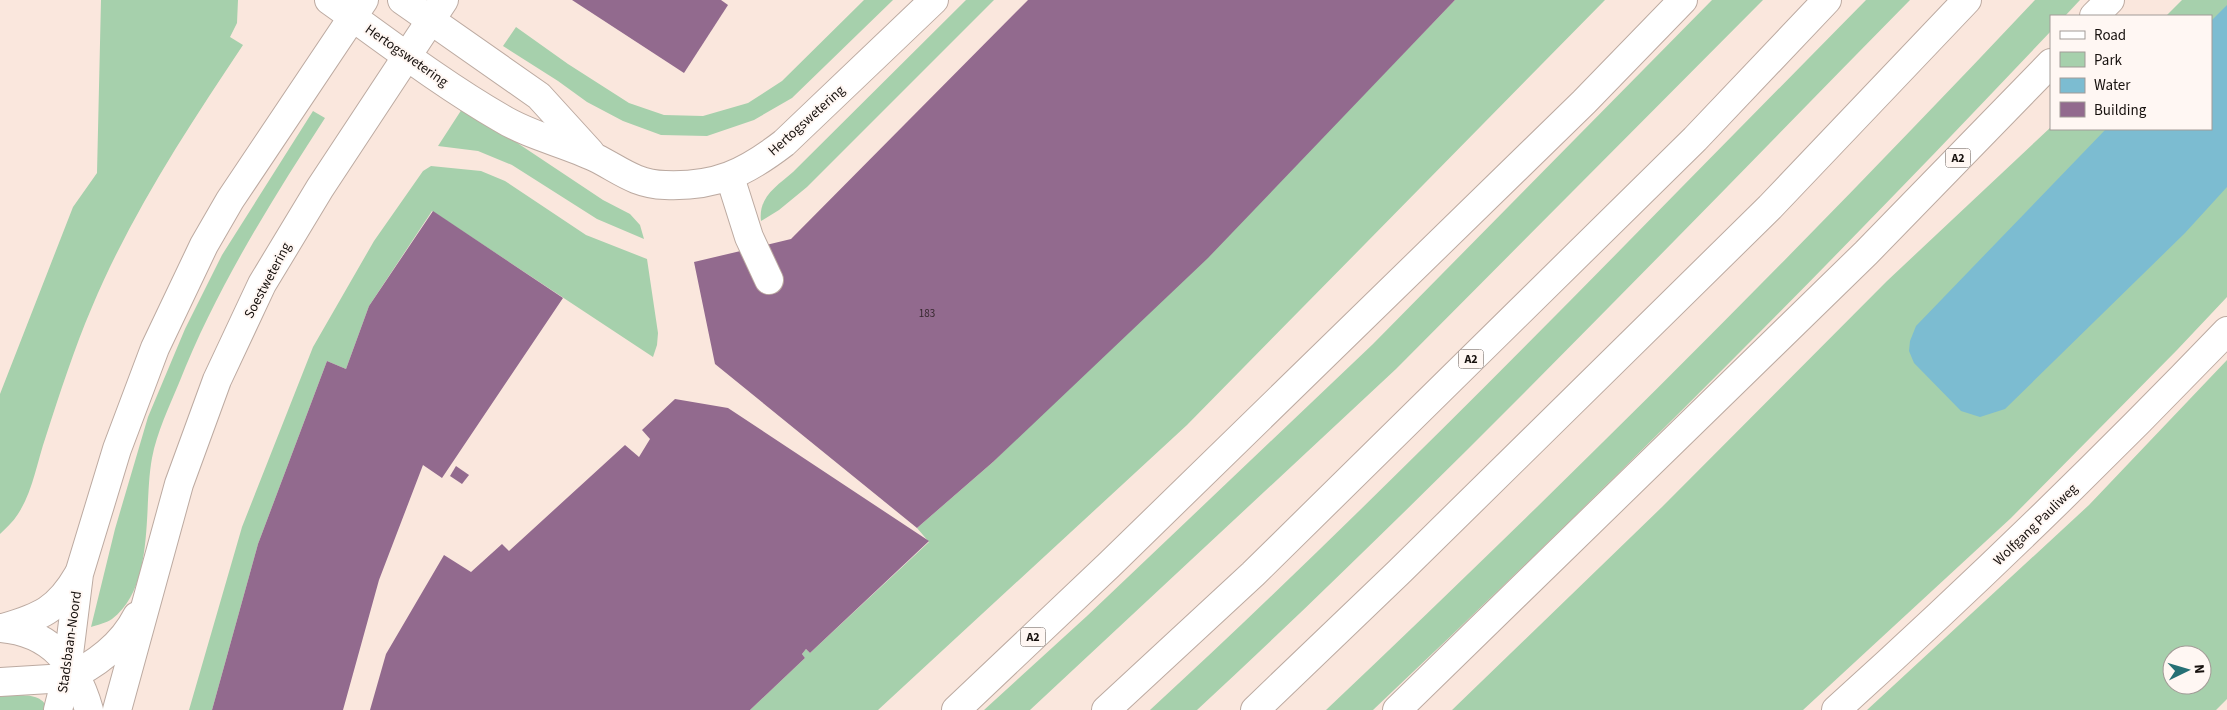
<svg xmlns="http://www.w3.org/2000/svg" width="2227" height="710" font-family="'Source Sans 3',sans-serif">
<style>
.green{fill:#a6d0ac;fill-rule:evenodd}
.water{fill:#7cbcd1}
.building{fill:#926a8e}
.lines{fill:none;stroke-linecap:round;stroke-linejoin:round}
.minor-casing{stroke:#bcaaa1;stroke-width:30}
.major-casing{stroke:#bcaaa1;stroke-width:30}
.highway-casing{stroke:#bcaaa1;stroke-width:30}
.minor{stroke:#fff;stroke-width:28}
.major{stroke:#fff;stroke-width:28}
.highway{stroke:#fff;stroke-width:28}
.labels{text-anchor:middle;stroke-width:4;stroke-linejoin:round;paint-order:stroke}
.number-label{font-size:11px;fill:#36272e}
.shield{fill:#fff7f3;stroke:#5d5653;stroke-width:1}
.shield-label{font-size:12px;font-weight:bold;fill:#17110e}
.street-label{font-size:14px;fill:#17110e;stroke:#fff7f3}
</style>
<rect width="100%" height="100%" fill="#fae7dd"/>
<g class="green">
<path d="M101 0H238L237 23 230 37 243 45C187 129 131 214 92 307 74 349 60 393 46 436 37 462 33 491 18 514 13 522 6 528 0 534V394L73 207 97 173Z"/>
<path d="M864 0H893L792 98 754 120 707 136 661 135 623 121 587 102 558 81 503 46 516 27 568 64 629 103 664 115 703 116 748 103 782 81Z"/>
<path d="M966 0H994L807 187 779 210 761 221C758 197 777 186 793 172Z"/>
<path d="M1455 0H1605L1187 425 878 710H750L805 658 802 654 806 649 810 653 929 542 917 528 993 462 1342 117Z"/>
<path d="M1712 0H1763L1396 369 1030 710H984L1087 616 1373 344Z"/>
<path d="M1866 0H1910C1675 239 1443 482 1197 710H1150C1397 482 1630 239 1866 0Z"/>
<path d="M2035 0H2080L2065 16H2051V31C1831 264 1606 490 1373 710H1326C1569 480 1806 243 2035 0Z"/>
<path d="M2182 0H2227V297L2177 350 2011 518 1803 710H1452L1662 507 1887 281 2051 127V129H2211V16H2166Z"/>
<path d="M462 109 477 116 603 200 630 214 640 225 644 239 597 219 512 165 478 151 438 146Z"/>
<path d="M313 111 325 118C270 203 216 289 179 383 169 407 157 432 152 458 143 505 156 586 112 619 106 623 97 625 91 627L115 529 148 417 185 329 222 255Z"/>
<path d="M431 166 481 171 505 181 586 235 647 259 658 333 657 345 653 357 432 211 369 306 346 369 327 361 258 544 212 710H189L242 527 313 347 374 241 423 171Z"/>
<path d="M2227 360V699L2216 710H1867L2089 505ZM2172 655H2202V685H2172Z"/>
<path d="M0 696C17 696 42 690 48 710H0Z"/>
</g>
<path class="water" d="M2227 5V187L2185 233 2005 409 1980 417 1961 411 1914 363 1909 351 1910 341 1916 326 2106 129H2211V21Z"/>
<g class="building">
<path d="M572 0H721L728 5 684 73Z"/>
<path d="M1028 0H1455L1208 258 993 462 917 528 715 364 694 262 791 239Z"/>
<path d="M433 211 563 298 442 478 423 465 379 580 343 710H212L258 544 327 361 346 369 369 306Z"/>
<path d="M675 399 728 408 929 541 810 653 806 649 802 654 805 658 750 710H370L386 654 444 555 471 572 502 544 509 551 625 445 639 457 650 439 642 430Z"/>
<path d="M456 466 469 475 462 484 450 476Z"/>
</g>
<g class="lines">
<defs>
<g id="minor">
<path d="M329 0C385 40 442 84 501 118 530 136 565 143 596 158 620 170 635 184 665 185 716 187 745 173 784 143L934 0"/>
<path d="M402 0 539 96 590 152"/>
<path d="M730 177 749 237 769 280"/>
</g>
<g id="major">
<path d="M0 628C51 632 76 664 89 710"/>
<path d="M3 628C40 617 58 610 78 575"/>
<path d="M0 682 66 678C95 666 123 644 137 616"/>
<path d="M58 710 66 678 79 574 117 449 155 348 204 245 230 200 364 0"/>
<path d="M117 710 179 484 217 380 262 284 320 188 444 0"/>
<path d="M1836 710C1971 588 2101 462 2227 331"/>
</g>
<g id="highway">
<path d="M2094 16 2110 0"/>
<path d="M956 710 1109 565 1584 102 1683 0"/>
<path d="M1106 710 1253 574 1695 139 1827 0"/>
<path d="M1255 710 1399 572 1770 207 1967 0"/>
<path d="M1397 710 1866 253 2051 63"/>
</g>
</defs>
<use href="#minor" class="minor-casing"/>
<use href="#major" class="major-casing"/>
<use href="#highway" class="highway-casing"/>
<use href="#minor" class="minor"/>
<use href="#major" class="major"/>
<use href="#highway" class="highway"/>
</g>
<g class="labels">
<g class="number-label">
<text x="927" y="317">183</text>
</g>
<g class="shield">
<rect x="1945.5" y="148.5" width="25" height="19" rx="4"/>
<rect x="1458.5" y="349.5" width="25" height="19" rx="4"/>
<rect x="1020.5" y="627.5" width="25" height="19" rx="4"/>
</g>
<g class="shield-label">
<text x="1958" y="162">A2</text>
<text x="1471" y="363">A2</text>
<text x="1033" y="641">A2</text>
</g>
<g class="street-label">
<text transform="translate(407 55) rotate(35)" y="5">Hertogswetering</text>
<text transform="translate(806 120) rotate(-42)" y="5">Hertogswetering</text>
<text transform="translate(267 280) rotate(-62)" y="5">Soestwetering</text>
<text transform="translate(2035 524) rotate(-44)" y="5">Wolfgang Pauliweg</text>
<text transform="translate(69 642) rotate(-82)" y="5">Stadsbaan-Noord</text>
</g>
</g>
<rect x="2050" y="15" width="162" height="115" fill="#fff7f3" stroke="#a29b97"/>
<rect x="2060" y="31" width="25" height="8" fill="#ffffff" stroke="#a29b97"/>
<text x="2094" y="40" font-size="15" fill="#17110e">Road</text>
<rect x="2060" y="52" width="25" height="15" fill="#a6d0ac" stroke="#a29b97"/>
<text x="2094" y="65" font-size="15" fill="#17110e">Park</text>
<rect x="2060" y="78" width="25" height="15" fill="#7cbcd1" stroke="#a29b97"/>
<text x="2094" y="90" font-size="15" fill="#17110e">Water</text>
<rect x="2060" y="102" width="25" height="15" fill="#926a8e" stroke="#a29b97"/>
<text x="2094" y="115" font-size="15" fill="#17110e">Building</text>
<g transform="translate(2187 670) rotate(85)"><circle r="24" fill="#fff7f3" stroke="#a29b97"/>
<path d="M0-4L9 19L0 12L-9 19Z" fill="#267075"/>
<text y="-8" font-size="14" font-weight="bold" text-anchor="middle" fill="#17110e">N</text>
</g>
</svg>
